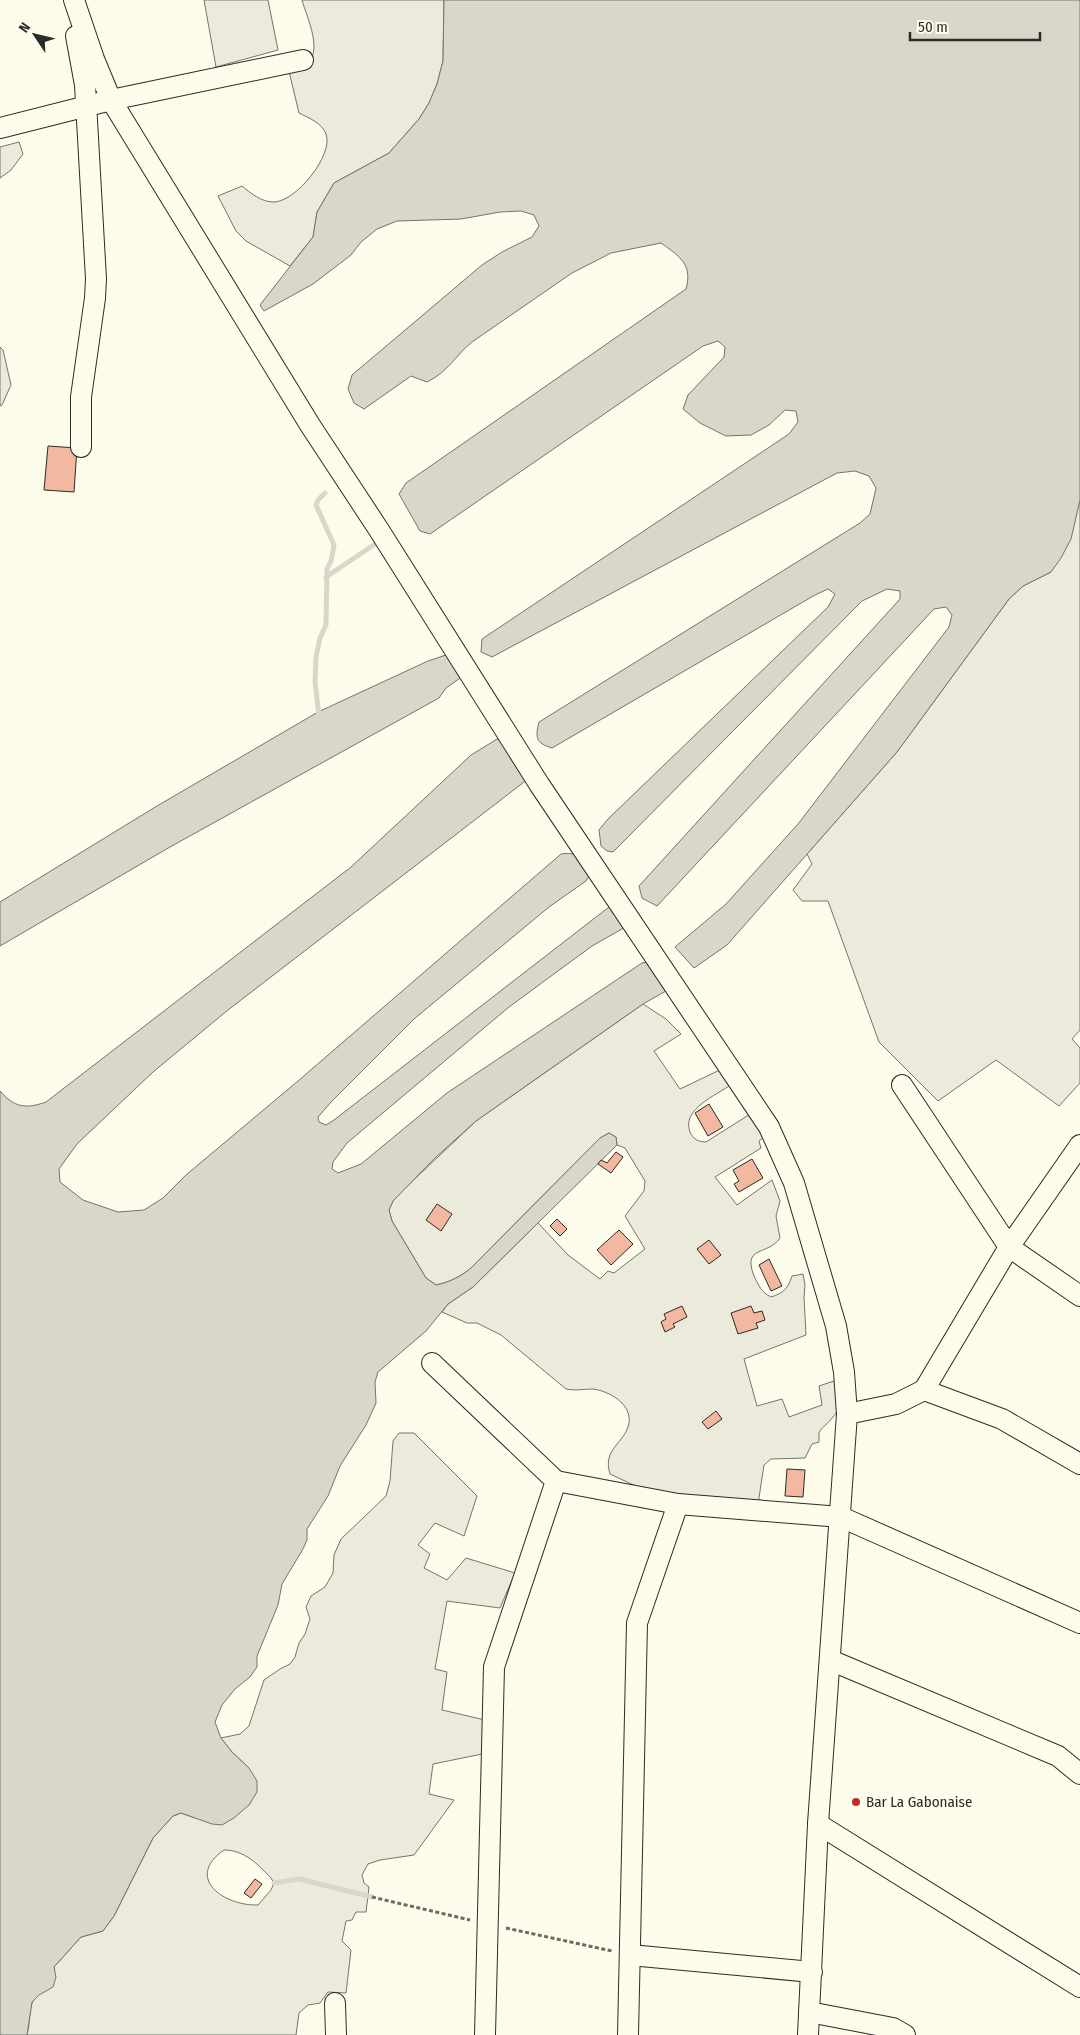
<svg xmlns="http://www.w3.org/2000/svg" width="1080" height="2035" font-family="'Fira Sans Condensed',sans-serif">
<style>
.green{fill:#ecebdb;stroke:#74746e;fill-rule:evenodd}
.water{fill:#d8d7c9;stroke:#74746e}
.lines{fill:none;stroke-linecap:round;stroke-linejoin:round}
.stream{stroke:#d8d7c9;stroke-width:5}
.building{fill:#f2b8a0;stroke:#2b2b2b}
.minor-casing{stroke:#2b2b2b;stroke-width:22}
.path{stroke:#6a6964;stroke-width:3;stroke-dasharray:4 2.5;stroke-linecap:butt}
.minor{stroke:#fdfbea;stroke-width:20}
.poi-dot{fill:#c62828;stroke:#fdfbea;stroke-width:2}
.labels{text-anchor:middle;stroke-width:4;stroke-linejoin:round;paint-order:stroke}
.poi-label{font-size:15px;fill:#2b2b2b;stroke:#fdfbea;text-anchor:start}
</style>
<rect width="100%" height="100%" fill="#fdfbea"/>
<g class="green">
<path d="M204 0H268L278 50 216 67Z"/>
<path d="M302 0H444L443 61 437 84 429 103 419 119 389 153 334 183 317 212 313 237 290 266 246 241 236 231 218 196 242 186C250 193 262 202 273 202 295 203 334 155 326 134 322 123 309 118 299 113L289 71C294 70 300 68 304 66 325 54 307 18 302 0Z"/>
<path d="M19 142 23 154 11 170 0 178V147Z"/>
<path d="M0 347 3 350 11 385 2 405 0 406Z"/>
<path d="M1080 500V1030L1072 1039 1080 1048V1083L1059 1106 996 1060 938 1101 879 1042 828 901H802L793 890 812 864 807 854 897 752 1009 599 1023 586 1051 572 1075 517Z"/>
<path d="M643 1004 666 1019 681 1034 654 1051 680 1089 724 1068 732 1084C717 1095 681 1109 690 1132 693 1139 698 1142 706 1142L755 1111 768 1134 759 1141 761 1148 715 1177 737 1205 772 1180 780 1201 776 1216 780 1238C768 1256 742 1245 754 1276 759 1286 761 1292 771 1297 784 1293 788 1288 792 1276L803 1274 805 1285 804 1297 806 1335 744 1359 757 1406 782 1399 789 1417 822 1405 819 1386 834 1381C836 1393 842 1408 833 1417 829 1423 823 1426 819 1432V1442L812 1444 805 1458 771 1459 764 1465 758 1504 670 1502 610 1474C602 1448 625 1444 629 1423 632 1404 609 1391 593 1389 584 1389 576 1391 566 1389L501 1335 477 1323H467L442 1312 448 1304 473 1287 538 1223 568 1255 600 1279 608 1271 614 1273 645 1249 625 1216 644 1191 645 1181 625 1148 617 1145 616 1137 609 1133 600 1138 471 1268C460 1277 450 1282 436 1285L426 1278 392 1221 389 1210 393 1201 402 1191 476 1121Z"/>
<path d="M399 1433H414L477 1496 464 1536 435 1523 418 1545 430 1554 424 1568 447 1580 466 1558 515 1573 500 1608 447 1601 435 1669 447 1672 442 1710 485 1720 487 1753 433 1764 429 1794 454 1800 414 1855 380 1860 368 1864 362 1875 364 1883 369 1887 366 1912H356L352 1920 346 1921 342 1941 351 1950 346 1993 328 1992 320 2003 308 2005 299 2013 296 2035H27C30 2025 29 2012 32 2003 38 1987 58 1994 54 1967L81 1937 103 1931 114 1916 153 1838 173 1816 181 1813 195 1818 249 1768 232 1752 221 1738 240 1734 249 1726 264 1680 280 1669 290 1664 295 1657 299 1643 305 1634 310 1619 306 1607 311 1596 325 1587 333 1573 334 1555 341 1539 386 1496 390 1481 393 1441ZM224 1850C244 1850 258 1864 271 1878L274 1883 271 1890 258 1905C224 1906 184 1878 224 1850Z"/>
</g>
<g class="water">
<path d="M444 0H1080V500L1071 539 1061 558 1051 572 1023 586 1009 599 897 752 727 945 694 968 675 947 726 904 798 824 949 627 952 615 946 607 934 609 657 906 642 898 639 886 900 599V591L887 589 862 601 613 852 607 851 601 846 599 830 608 819 828 607 835 594 828 589 815 595 552 748C536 743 535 738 539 722L860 523 870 514 876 488 869 476 855 471 837 473 492 657 481 652 482 639 789 434 798 422 796 411 785 410 769 425 751 435 726 436 700 423 683 409 688 395 724 357 725 347 718 341 703 346 430 534 420 531 399 494 406 483 686 289C693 264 679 256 661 243L611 253 572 273 472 342C455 356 448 372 427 382L411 376 364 409 354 403 348 389 352 375 482 265 502 252 532 237 539 226 534 215 521 211 500 212 461 219 397 221 377 229 361 242 351 255 313 284 264 311 260 305 313 237 317 212 334 183 389 153 419 119 429 103 437 84 443 61Z"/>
<path d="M446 655H457L463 676 446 688 439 698 170 847 0 946V902L157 806 318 712 428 661Z"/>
<path d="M502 736 528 779 228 1010 153 1072 77 1144 59 1169 60 1182 83 1200 118 1212 144 1210 163 1198 186 1175 298 1081 561 854C578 851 582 860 591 872L586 881 549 907 414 1019 332 1101 318 1117 319 1122 326 1125 334 1120 609 907H618L626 921 622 929 592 946 509 1007 347 1143 333 1162 332 1169 338 1173 361 1164 447 1093 642 963 653 961 666 991 643 1004 476 1121 435 1158 393 1201 389 1210 392 1221 426 1278 436 1285C450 1282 460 1277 471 1268L600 1138 609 1133 616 1137 617 1145 473 1287 448 1304 426 1331 378 1372 375 1382 376 1403 366 1425 340 1466 328 1496 307 1529V1540L303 1549 282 1584 278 1605 257 1656V1667L250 1677 235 1689 222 1705 215 1722 221 1738 232 1752 249 1768 257 1781V1792L249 1805 234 1818 222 1825 212 1824 181 1813 173 1816 153 1838 114 1916 103 1931 81 1937 54 1967 56 1977 53 1987 39 1995 32 2002 27 2035H0V1091C15 1108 26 1109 46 1102L351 867 471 755Z"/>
</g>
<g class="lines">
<g class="stream">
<path d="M326 577 381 540"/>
<path d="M319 717 315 681 316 657 320 638 326 625 327 569 331 561 334 545 316 505 318 500 325 493"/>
<path d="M274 1883 299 1879 372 1897"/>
</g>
</g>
<g class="building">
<path d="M48 446 77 448 74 492 44 490Z"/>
<path d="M709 1104 723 1127 708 1136 695 1113Z"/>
<path d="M616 1152 623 1157 611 1173 598 1164 601 1160 607 1163Z"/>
<path d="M752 1159 763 1178 739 1192 734 1184 739 1181 733 1170Z"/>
<path d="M437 1204 452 1214 441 1231 426 1220Z"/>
<path d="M557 1219 567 1229 560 1236 550 1226Z"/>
<path d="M619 1230 633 1244 611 1265 597 1250Z"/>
<path d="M709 1240 721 1255 709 1264 697 1249Z"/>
<path d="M769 1259 782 1286 771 1291 759 1265Z"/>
<path d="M682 1306 687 1317 673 1324 675 1327 665 1332 661 1322 666 1319 664 1314Z"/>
<path d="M751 1306 754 1313 762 1311 765 1320 756 1323 758 1328 738 1334 731 1313Z"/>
<path d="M716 1411 722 1419 708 1429 702 1422Z"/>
<path d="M787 1469 805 1470 803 1497 785 1496Z"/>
<path d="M255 1879 262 1884 251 1898 244 1893Z"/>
</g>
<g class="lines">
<defs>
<g id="minor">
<path d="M74 0 94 59 111 100 310 425 379 530 539 784 769 1127 794 1183 836 1326 844 1372 847 1414 818 1824 808 2035"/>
<path d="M76 36 85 85 96 279 95 298 81 397V447"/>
<path d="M0 128 111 100 303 60"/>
<path d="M902 1085 1009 1247 1080 1296"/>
<path d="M432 1363 556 1481 494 1667 485 2035"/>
<path d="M924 1390 1002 1419 1080 1464"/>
<path d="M847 1414 896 1404 924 1390 1009 1247 1080 1145"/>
<path d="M556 1481 678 1504"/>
<path d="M830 1660 1058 1756 1080 1774"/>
<path d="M818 1824 1080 1987"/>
<path d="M630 1955 812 1972"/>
<path d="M335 2003 336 2035"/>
<path d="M809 2012 893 2028 905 2035"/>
<path d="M628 2035 637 1623 678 1504 841 1517 1080 1623"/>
</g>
</defs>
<use href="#minor" class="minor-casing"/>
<g class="path">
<path d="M372 1897 470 1920"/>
<path d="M506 1928 612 1951"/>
</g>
<use href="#minor" class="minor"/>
</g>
<circle class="poi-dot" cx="856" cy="1802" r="5"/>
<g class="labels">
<g class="poi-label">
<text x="866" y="1807">Bar La Gabonaise</text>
</g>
</g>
<g transform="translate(35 35) rotate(305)" stroke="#fdfbea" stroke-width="4" paint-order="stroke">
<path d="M0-4L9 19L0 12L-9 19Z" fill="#2b2b2b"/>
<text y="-8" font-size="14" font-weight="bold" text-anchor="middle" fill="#2b2b2b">N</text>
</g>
<path d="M910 32v8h130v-8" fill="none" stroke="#2b2b2b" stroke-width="2.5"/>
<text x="918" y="32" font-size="15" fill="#2b2b2b" stroke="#fdfbea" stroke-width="4" paint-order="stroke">50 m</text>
</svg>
